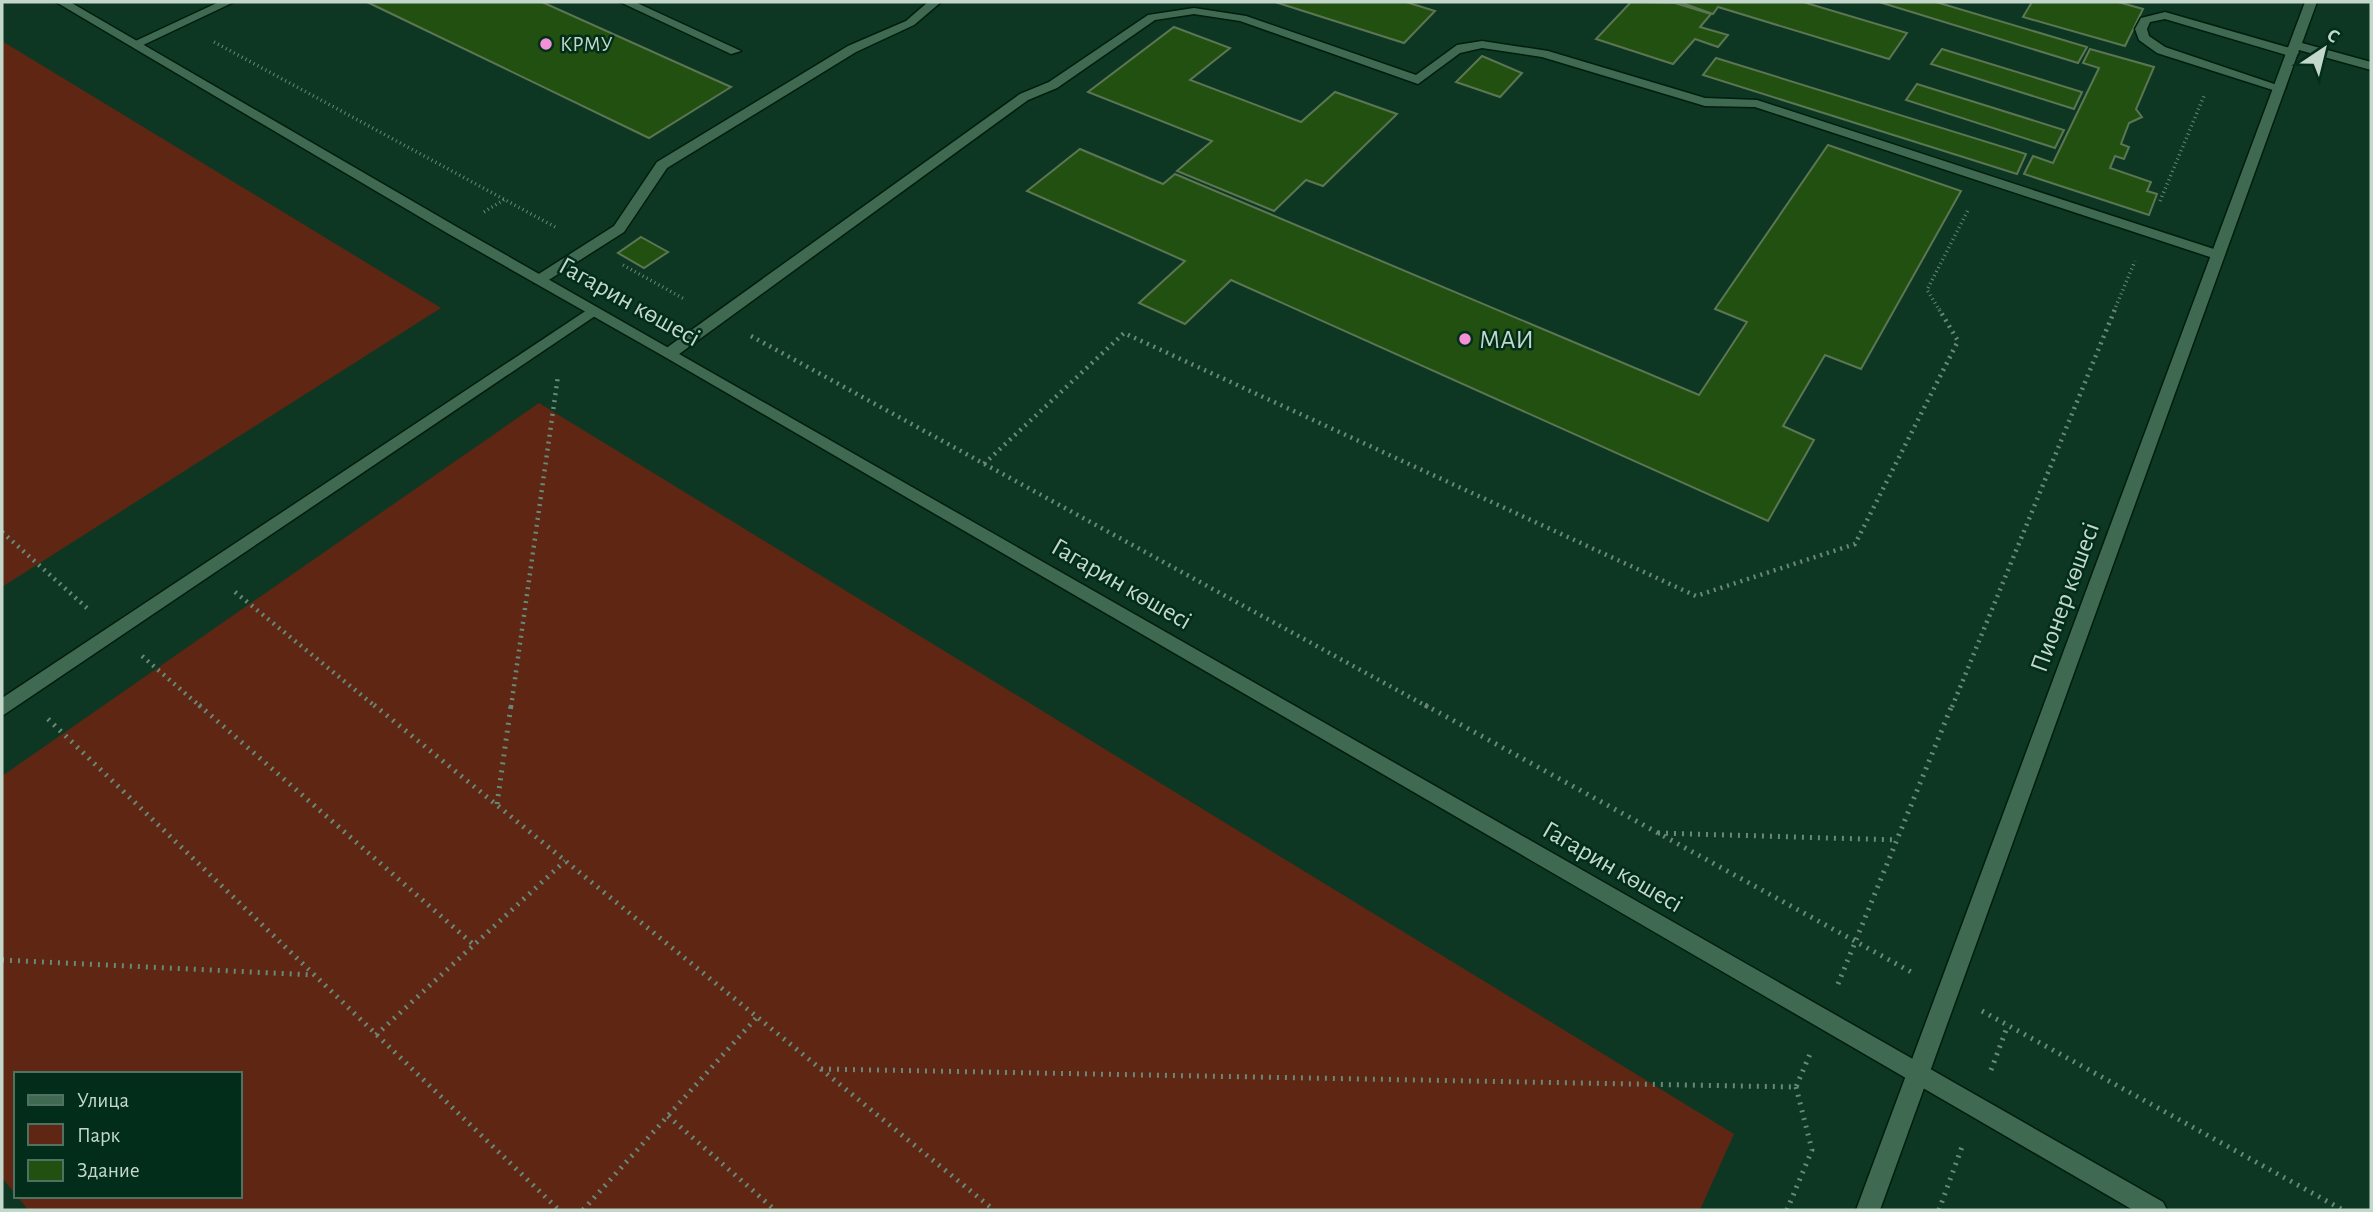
<svg xmlns="http://www.w3.org/2000/svg" width="2373" height="1212" font-family="'Alegreya Sans',sans-serif">
<style>
.green{fill:#5e2613}
.building{fill:#225010;stroke:#5c7654;stroke-width:2}
.lines{fill:none;stroke-linecap:round;stroke-linejoin:round}
.lane-casing{stroke:#001d0e;stroke-width:3}
.street-casing{stroke:#001d0e;stroke-width:3}
.secondary-casing{stroke:#001d0e;stroke-width:3}
.path-far2{stroke:#698877;stroke-width:3.5;stroke-dasharray:1 3.5;stroke-linecap:butt}
.path-far1{stroke:#698877;stroke-width:4.5;stroke-dasharray:2 5;stroke-linecap:butt}
.path{stroke:#698877;stroke-width:5;stroke-dasharray:2 6;stroke-linecap:butt}
.lane{fill:#406952;fill-rule:evenodd}
.street{fill:#406952;fill-rule:evenodd}
.secondary{fill:#406952;fill-rule:evenodd}
.poi-dot{fill:#f291d6;stroke:#022d1a;stroke-width:2.5}
.labels{text-anchor:middle;stroke-width:5;stroke-linejoin:round;paint-order:stroke}
.far-poi-label{font-size:21px;fill:#c3d8cb;stroke:#022d1a;text-anchor:start}
.street-label{font-size:26px;fill:#c3d8cb;stroke:#022d1a}
.poi-label{font-size:26px;fill:#c3d8cb;stroke:#022d1a;text-anchor:start}
</style>
<rect width="100%" height="100%" fill="#0e3723"/>
<g class="green">
<path d="M2 41 441 308 2 587Z"/>
<path d="M539 403 1734 1134 1700 1210H28L17 1196H240V1074H16V1195L2 1178V776Z"/>
</g>
<g class="building">
<path d="M367 2H542L731 87 649 138Z"/>
<path d="M1275 2H1406L1435 11 1404 43Z"/>
<path d="M1631 2 1675 3 1711 14 1700 27 1728 35 1718 47 1695 39 1673 64 1596 39Z"/>
<path d="M1679 2H1803L1907 33 1889 59 1718 7 1713 14Z"/>
<path d="M1879 2H1936L2087 47 2078 63Z"/>
<path d="M2032 2H2118L2143 9 2125 46 2023 17Z"/>
<path d="M1174 27 1230 48 1190 80 1301 122 1335 92 1397 114 1323 186 1306 180 1274 211 1177 171 1212 141 1088 92Z"/>
<path d="M1942 49 2082 92 2074 109 1931 64Z"/>
<path d="M2090 49 2154 67 2136 109 2142 117 2129 123 2121 144 2129 147 2124 159 2115 156 2110 168 2151 182 2147 191 2157 194 2149 215 2024 174 2033 156 2053 163 2099 68 2083 63Z"/>
<path d="M1482 56 1522 73 1500 97 1456 82Z"/>
<path d="M1716 58 2026 154 2017 174 1703 75Z"/>
<path d="M1917 84 2064 130 2055 148 1906 100Z"/>
<path d="M1828 145 1961 191 1861 369 1825 355 1783 426 1814 440 1768 521 1231 280 1185 324 1139 303 1185 261 1027 191 1080 149 1163 184 1175 174 1699 395 1747 322 1715 309Z"/>
<path d="M641 237 668 252 644 268 618 253Z"/>
</g>
<g class="lines">
<defs>
<g id="lane">
<path d="M219 2H234L139 47 129 44Z"/>
<path d="M620 2H635L741 51 731 54Z"/>
<path d="M928 2H941L914 25 856 52 667 168 624 232 544 283H534V277L614 226 657 162 848 46 906 21Z"/>
<path d="M1194 8 1246 16 1416 75 1457 45 1482 41 1548 51 1705 98 1757 100 2223 252 2225 255 2218 259 2213 258 1755 107 1705 106 1542 57 1482 48 1460 53 1418 84 1240 21 1194 14 1155 20 1057 88 1028 100 675 357H665V349L1020 94 1049 82 1148 15Z"/>
<path d="M2165 12 2297 50 2299 53 2293 57 2165 19 2150 22 2147 29 2149 36 2165 47 2286 88 2276 91 2157 53 2139 40 2135 29 2141 18Z"/>
</g>
<g id="street">
<path d="M2305 2H2317L2302 43 2371 62V70L2299 50 1880 1210H1856Z"/>
<path d="M593 306 600 311 598 314 2 716V698Z"/>
</g>
<path id="secondary" d="M56 2H70L457 227 2163 1202 2167 1210H2133L665 357 447 233Z"/>
</defs>
<use href="#lane" class="lane-casing"/>
<use href="#street" class="street-casing"/>
<use href="#secondary" class="secondary-casing"/>
<g class="path-far2">
<path d="M214 42 557 228"/>
<path d="M2160 201 2204 96"/>
<path d="M484 212 505 199"/>
<path d="M623 265 686 300"/>
<path d="M1940 311 1927 290 1969 208"/>
<path d="M2114 311 2135 261"/>
</g>
<g class="path-far1">
<path d="M751 336 1428 707"/>
<path d="M984 464 1124 333 1696 596 1855 544 1958 341 1939 309"/>
<path d="M2 532 88 609"/>
<path d="M235 592 376 707"/>
<path d="M142 656 201 707"/>
<path d="M511 707 558 376"/>
<path d="M1952 707 2115 309"/>
</g>
<g class="path">
<path d="M199 705 474 945"/>
<path d="M374 705 994 1210"/>
<path d="M1425 705 1913 973"/>
<path d="M48 719 559 1210"/>
<path d="M497 804 511 705"/>
<path d="M1658 833 1898 840"/>
<path d="M2 960 314 975"/>
<path d="M1838 984 1952 705"/>
<path d="M1982 1011 2343 1210"/>
<path d="M376 1035 565 861"/>
<path d="M821 1069 1796 1087 1810 1054"/>
<path d="M1991 1070 2008 1025"/>
<path d="M668 1116 775 1210"/>
<path d="M583 1210 757 1017"/>
<path d="M1787 1210 1812 1150 1796 1087"/>
<path d="M1939 1210 1963 1144"/>
</g>
<use href="#lane" class="lane"/>
<use href="#street" class="street"/>
<use href="#secondary" class="secondary"/>
</g>
<g class="poi-dot">
<circle cx="546" cy="44" r="7"/>
<circle cx="1465" cy="339" r="7"/>
</g>
<g class="labels">
<g class="far-poi-label">
<text x="560" y="51">КРМУ</text>
</g>
<g class="street-label">
<text transform="translate(630 301) rotate(29)" y="9">Гагарин көшесі</text>
<text transform="translate(1122 583) rotate(30)" y="9">Гагарин көшесі</text>
<text transform="translate(2064 597) rotate(-70)" y="9">Пионер көшесі</text>
<text transform="translate(1613 866) rotate(30)" y="9">Гагарин көшесі</text>
</g>
<g class="poi-label">
<text x="1479" y="348">МАИ</text>
</g>
</g>
<rect width="2373" height="1212" fill="none" stroke="#c3d8cb" stroke-width="7"/>
<rect x="14" y="1072" width="228" height="126" fill="#022d1a" stroke="#4f7161" stroke-width="2"/>
<rect x="28" y="1095" width="35" height="10" fill="#406952" stroke="#4f7161" stroke-width="2"/>
<text x="77" y="1107" font-size="21" fill="#c3d8cb">Улица</text>
<rect x="28" y="1124" width="35" height="21" fill="#5e2613" stroke="#4f7161" stroke-width="2"/>
<text x="77" y="1142" font-size="21" fill="#c3d8cb">Парк</text>
<rect x="28" y="1160" width="35" height="21" fill="#225010" stroke="#4f7161" stroke-width="2"/>
<text x="77" y="1177" font-size="21" fill="#c3d8cb">Здание</text>
<g transform="translate(2324 49) rotate(35)" stroke="#022d1a" stroke-width="5" paint-order="stroke">
<path d="M0-5L12 26L0 18L-12 26Z" fill="#c3d8cb"/>
<text y="-10" font-size="19" font-weight="bold" text-anchor="middle" fill="#c3d8cb">С</text>
</g>
</svg>
